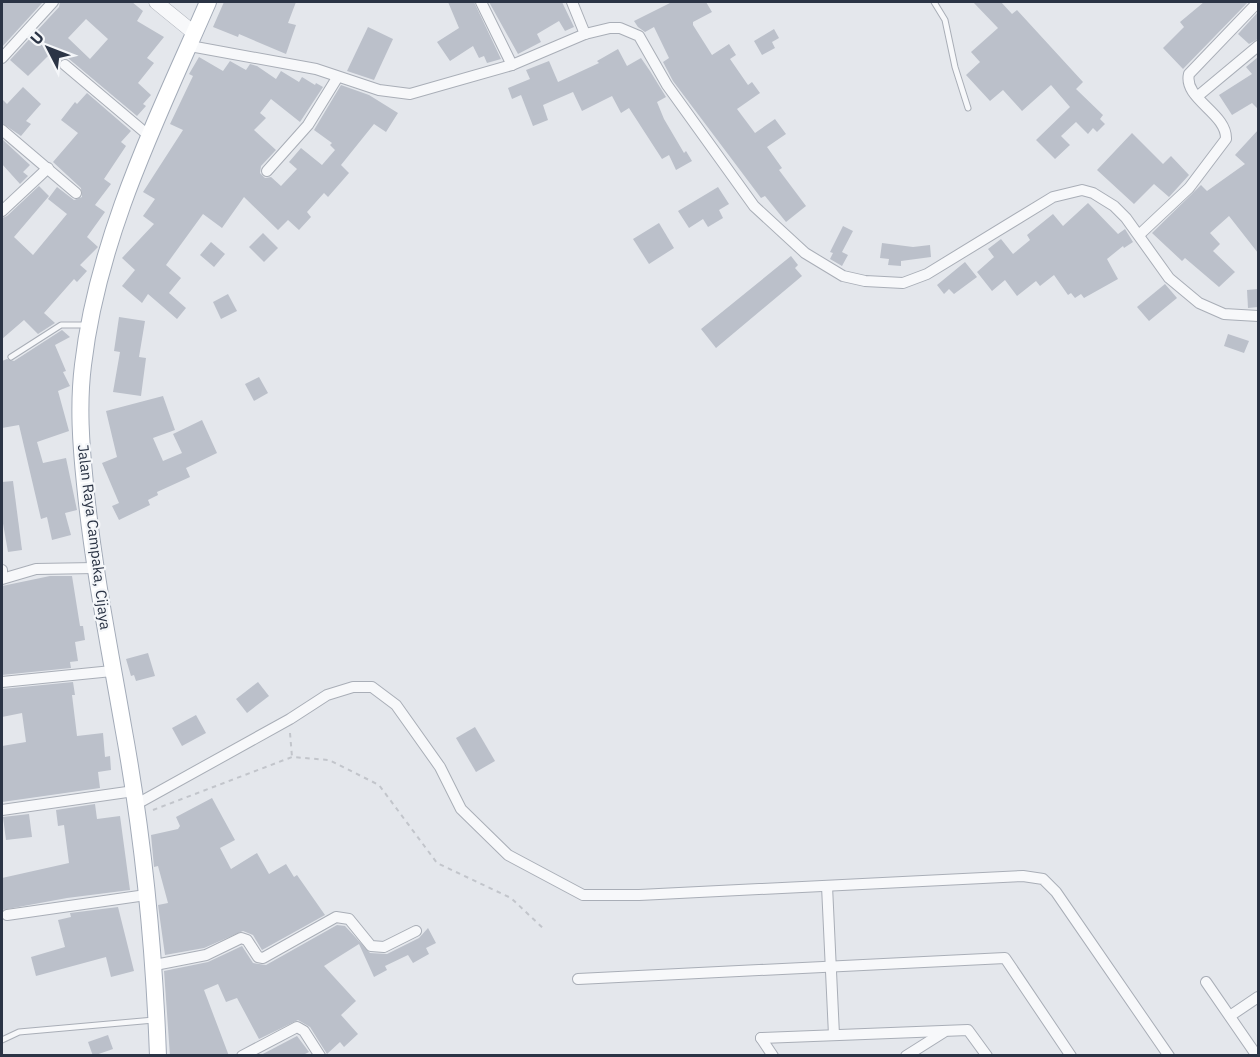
<svg xmlns="http://www.w3.org/2000/svg" width="1260" height="1057" font-family="'IBM Plex Sans',sans-serif">
<style>
.building{fill:#bbc0ca;fill-rule:evenodd}
.lines{fill:none;stroke-linecap:round;stroke-linejoin:round}
.service-casing{stroke:#a9aeb7;stroke-width:7}
.minor-casing{stroke:#a9aeb7;stroke-width:12}
.tertiary-casing{stroke:#a9aeb7;stroke-width:15}
.primary-casing{stroke:#a3abb8;stroke-width:18}
.path{stroke:#c2c5cb;stroke-width:2;stroke-dasharray:4.5 4.5;stroke-linecap:butt}
.service{stroke:#f7f8fa;stroke-width:5}
.minor{stroke:#f7f8fa;stroke-width:10}
.tertiary{stroke:#f7f8fa;stroke-width:14}
.primary{stroke:#fff;stroke-width:16}
.labels{text-anchor:middle;stroke-width:4.5;stroke-linejoin:round;paint-order:stroke}
.street-label{font-size:15px;fill:#2b3445;stroke:#f4f6f9}
</style>
<rect width="100%" height="100%" fill="#e4e7ec"/>
<g class="building">
<path d="M2 2H43L2 47Z"/>
<path d="M60 2H132L143 11 137 21 164 37 147 58 154 63 138 83 151 95 143 104 146 106 137 116 56 48 28 76 10 60 59 7ZM86 19 108 39 90 59 68 38Z"/>
<path d="M224 2H296L288 23 296 25 286 54 239 34 238 37 213 27Z"/>
<path d="M448 2H474L501 59 487 63 484 56 479 58 473 46 450 61 437 42 459 28Z"/>
<path d="M489 2H562L574 27 565 31 559 21 537 34 541 42 518 54Z"/>
<path d="M672 2H706L712 12 693 22V25L712 55 729 44 736 55 730 59 748 85 752 82 760 93 737 109 755 133 775 119 786 134 767 147 782 168 779 170 806 206 786 222 765 196 761 198 673 81 663 62 669 58 654 27 645 32 638 27 634 21Z"/>
<path d="M973 2H1001L1012 14 1017 10 1083 82 1076 89 1103 115 1100 119 1105 124 1097 132 1093 128 1088 134 1076 122 1061 136 1070 145 1055 159 1036 140 1070 107 1051 85 1022 111 1003 90 990 101 966 75 980 62 971 52 998 28Z"/>
<path d="M1204 2H1248L1183 69 1163 48 1184 27 1180 22Z"/>
<path d="M1258 12V39L1249 44 1238 34Z"/>
<path d="M368 27 393 39 374 80 347 71Z"/>
<path d="M774 29 779 38 772 42 775 48 762 55 754 41Z"/>
<path d="M618 49 627 66 641 58 650 71 666 97 657 102 664 119 684 153 686 151 692 161 676 170 669 155 662 159 629 108 621 113 612 96 582 111 573 92 543 105 548 120 533 126 521 95 512 99 508 88 530 79 526 70 549 61 558 82 599 63 597 61Z"/>
<path d="M199 57 223 71 230 61 246 70 250 64 257 66 276 79 281 71 299 82 302 77 315 85 316 83 323 87 300 122 271 99 260 113 266 118 254 130 276 150 261 166 260 173 265 178 271 177 281 186 297 169 289 162 301 148 322 165 335 150 330 145 332 143 314 130 341 85 369 95 398 113 386 132 374 124 341 165 349 173 328 197 324 193 307 212 311 217 299 230 288 220 278 230 244 197 222 228 203 214 166 265 181 278 169 293 186 308 177 319 148 294 142 303 122 286 135 270 122 258 154 224 143 216 155 199 143 192 183 130 170 124 193 76 189 74Z"/>
<path d="M1258 57V109L1252 103 1232 115 1219 95 1252 74 1246 67Z"/>
<path d="M23 87 41 104 26 121 31 124 21 136 2 123V99L7 104Z"/>
<path d="M87 93 131 131 121 142 126 146 104 179 111 184 95 205 105 212 87 237 98 247 80 265 87 271 77 282 74 279 44 313 55 323 38 334 24 320 2 339V218L7 216 39 186 49 196 14 237 33 255 67 214 48 199 57 187 74 200 82 197 81 188 53 162 78 133 61 120 75 102 77 104Z"/>
<path d="M1258 130V253L1229 216 1210 233 1220 244 1213 251 1235 272 1219 287 1185 258 1182 261 1152 233 1201 185 1207 191 1245 164 1235 155Z"/>
<path d="M1132 133 1163 164 1171 156 1189 175 1169 197 1154 184 1134 204 1097 170Z"/>
<path d="M2 139 30 165 23 172 28 176 20 184 2 164Z"/>
<path d="M718 187 729 204 719 210 723 218 708 227 703 219 689 228 678 211Z"/>
<path d="M1088 203 1118 234 1125 229 1133 242 1124 248 1123 246 1107 259 1118 279 1084 298 1081 294 1075 298 1071 293 1068 295 1054 275 1040 286 1036 281 1017 296 1005 280 992 291 977 272 994 257 988 249 1001 239 1013 254 1030 240 1027 235 1053 214 1063 226Z"/>
<path d="M659 223 674 248 649 264 633 239Z"/>
<path d="M843 226 853 231 842 252 848 255 842 266 830 259 833 253 830 252Z"/>
<path d="M263 233 278 248 264 262 249 247Z"/>
<path d="M211 242 225 254 214 267 200 255Z"/>
<path d="M882 243 913 247 930 245 931 257 901 261V266L888 265 889 259 880 258Z"/>
<path d="M791 256 798 265 795 268 802 276 716 348 701 329Z"/>
<path d="M965 262 977 277 954 294 949 289 944 294 937 285Z"/>
<path d="M1165 284 1177 298 1149 321 1137 307Z"/>
<path d="M1258 289V307L1248 308 1247 290Z"/>
<path d="M228 294 237 311 221 319 213 302Z"/>
<path d="M119 317 145 321 139 357 146 358 141 396 113 392 120 352 114 351Z"/>
<path d="M62 330 70 337 55 345 66 371 63 372 70 386 58 391 69 431 37 442 43 463 66 458 77 510 65 513 71 535 52 540 47 517 41 519 19 425 2 428V361L7 359 14 361Z"/>
<path d="M1228 334 1249 341 1244 353 1224 346Z"/>
<path d="M259 377 268 393 254 401 245 384Z"/>
<path d="M163 396 175 430 153 438 163 461 182 453 173 434 202 420 217 453 186 468 190 477 157 492 158 495 148 500 150 505 119 520 112 506 119 503 102 463 117 457 106 411Z"/>
<path d="M13 481 22 550 8 552 2 518V482Z"/>
<path d="M50 576H72L80 626H83L85 640 75 642 78 661 70 662 71 668 2 675V586Z"/>
<path d="M148 653 155 676 136 681 134 675 131 676 126 659Z"/>
<path d="M73 682 75 695H72L77 736 103 733 105 757 110 756 111 770 98 772 100 788 2 802V746L26 742 22 713 2 717V689Z"/>
<path d="M258 682 269 696 247 713 236 699Z"/>
<path d="M196 715 206 733 182 746 172 728Z"/>
<path d="M475 727 495 761 476 772 456 738Z"/>
<path d="M212 798 235 840 220 848 231 869 257 853 269 874 286 864 294 877 297 875 325 915 262 950 253 935 243 931 204 948 165 955 158 905 168 903 158 866 154 867 151 835 178 829 180 826 176 817Z"/>
<path d="M95 804 97 819 120 816 130 890 67 898 2 910V878L69 863 64 825 58 826 56 810Z"/>
<path d="M29 814 32 837 6 840 3 817Z"/>
<path d="M118 907 134 971 111 977 106 957 36 976 31 957 65 947 58 920 71 917 70 913Z"/>
<path d="M337 925 345 926 370 953 387 954 419 938 428 928 436 943 426 948 429 954 413 963 408 955 385 966 387 970 374 977 359 944 324 966 356 1001 341 1015 358 1034 344 1047 340 1042 327 1054 310 1027 298 1020 259 1039 237 998 226 1002 218 984 204 990 229 1056H170L164 971 208 962 242 946 253 963 266 965Z"/>
<path d="M108 1035 113 1049 93 1056 88 1042Z"/>
<path d="M297 1036 309 1052 301 1056H259Z"/>
</g>
<g class="lines">
<defs>
<g id="service">
<path d="M934 2 945 20 955 67 968 108"/>
<path d="M11 357 61 325H87"/>
<path d="M2 1040 19 1032 154 1020"/>
</g>
<g id="minor">
<path d="M481 2 512 65"/>
<path d="M572 2 585 34"/>
<path d="M190 46 316 69 379 90 410 94 512 65 585 34 610 28H620L639 36 667 85 754 206 805 253 843 276 865 281 903 283 927 274 1053 197 1082 190 1093 193 1114 206 1126 218 1169 278 1199 303 1224 314 1258 316"/>
<path d="M2 58 53 2"/>
<path d="M65 65 148 135"/>
<path d="M1198 96 1258 46"/>
<path d="M2 130 76 193"/>
<path d="M267 171 308 125 337 78"/>
<path d="M2 211 48 168"/>
<path d="M1139 235 1189 188 1226 139C1227 113 1183 99 1189 74L1258 2"/>
<path d="M2 570V579L36 569 95 568"/>
<path d="M2 682 112 671"/>
<path d="M135 805 290 719 327 695 353 687H372L396 705 440 767 461 809 508 855 583 895H639L1023 876 1043 879 1056 892 1169 1056"/>
<path d="M2 810 134 791"/>
<path d="M827 886 834 1035"/>
<path d="M7 915 146 895"/>
<path d="M155 965 206 955 241 938 247 940 258 957 263 958 336 917 349 919 371 946 384 947 416 931"/>
<path d="M578 979 1005 958 1071 1056"/>
<path d="M1206 982 1257 1056"/>
<path d="M1230 1016 1258 997"/>
<path d="M761 1038 968 1030 987 1056"/>
<path d="M761 1038 773 1056"/>
<path d="M242 1056 297 1027 304 1031 320 1056"/>
<path d="M906 1056 944 1032"/>
</g>
<path id="tertiary" d="M156 2 194 33"/>
<path id="primary" d="M158 1056C154 945 143 835 123 726 109 645 93 566 85 484 81 445 78 405 83 365 98 236 157 119 208 2"/>
</defs>
<use href="#service" class="service-casing"/>
<use href="#minor" class="minor-casing"/>
<use href="#tertiary" class="tertiary-casing"/>
<use href="#primary" class="primary-casing"/>
<g class="path">
<path d="M290 733 292 757"/>
<path d="M153 810 292 757 329 760 379 785 437 863 511 898 545 930"/>
</g>
<use href="#service" class="service"/>
<use href="#minor" class="minor"/>
<use href="#tertiary" class="tertiary"/>
<use href="#primary" class="primary"/>
</g>
<g class="labels">
<g class="street-label">
<text transform="translate(94 537) rotate(83)" y="5">Jalan Raya Campaka, Cijaya</text>
</g>
</g>
<rect width="1260" height="1057" fill="none" stroke="#2b3445" stroke-width="6"/>
<g transform="translate(48 48) rotate(312)" stroke="#f4f6f9" stroke-width="4.5" paint-order="stroke">
<path d="M0-4.5L10 22L0 15L-10 22Z" fill="#2b3445"/>
<text y="-9" font-size="16" font-weight="bold" text-anchor="middle" fill="#2b3445">U</text>
</g>
</svg>
